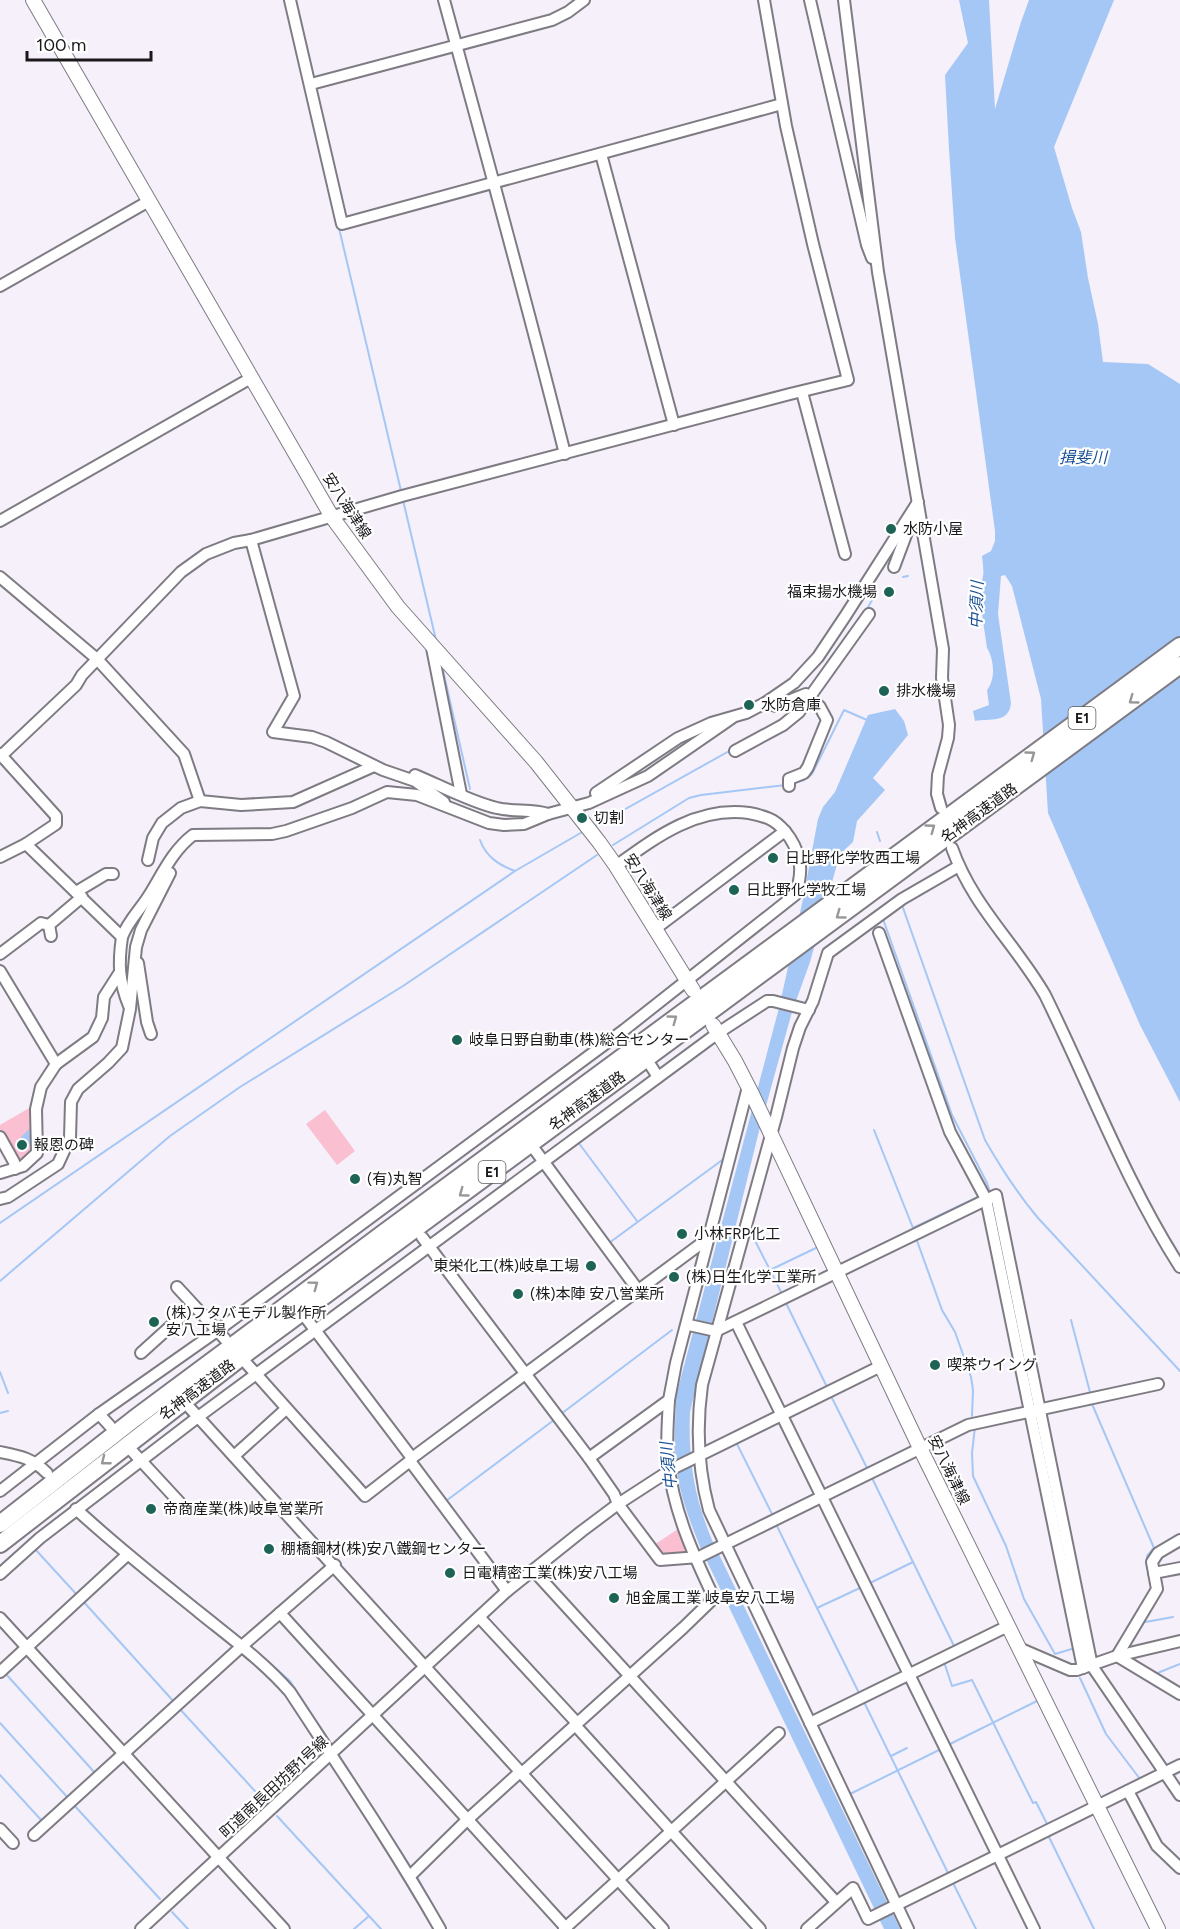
<svg xmlns="http://www.w3.org/2000/svg" width="1180" height="1929" font-family="Figtree,'Noto Sans JP',sans-serif">
<style>
.green{fill:#fac0d2}
.water{fill:#a5c7f5}
.lines{fill:none;stroke-linecap:round;stroke-linejoin:round}
.stream{stroke:#a5c7f5;stroke-width:2}
.minor-casing{stroke:#7e7b83;stroke-width:14}
.major-casing{stroke:#7e7b83;stroke-width:16}
.highway-casing{stroke:#7e7b83;stroke-width:20}
.minor{stroke:#fff;stroke-width:10}
.major{stroke:#fff;stroke-width:14}
.highway{stroke:#fff;stroke-width:16}
.oneway{stroke:#989798}
.poi-dot{fill:#1d6457;stroke:#fff;stroke-width:2}
.labels{text-anchor:middle;stroke-width:4.5;stroke-linejoin:round;paint-order:stroke}
.shield{fill:#fff;stroke:#5f5d5f;stroke-width:1.5}
.shield-label{font-size:14px;font-weight:bold;fill:#1a181b}
.street-label{font-size:15px;fill:#1a181b;stroke:#fff}
.poi-label{font-size:15px;fill:#1a181b;stroke:#fff;text-anchor:start}
.water-label{font-size:16px;font-style:italic;fill:#1b5295;stroke:#fff}
</style>
<rect width="100%" height="100%" fill="#f5f0fa"/>
<g class="green">
<path d="M31 1107 37 1128 35 1152 28 1158 20 1160 0 1129V1125Z"/>
<path d="M325 1110 355 1151 337 1165 306 1124Z"/>
<path d="M681 1527 692 1556 662 1557 654 1545Z"/>
</g>
<g class="water">
<path d="M959 0H989L995 109 1021 22 1029 0H1114L1054 147 1072 208 1081 232 1088 278 1098 324 1103 362 1148 364 1180 384V1102L1140 1025 1048 813 1041 699 1012 586 1005 575 1001 576 998 614 1011 703C1009 724 989 718 975 721L973 711 989 705 987 690C996 679 994 659 987 648L978 587C986 578 983 567 982 556L991 551 995 541V531L955 238 949 149 945 75 968 43Z"/>
<path d="M895 709 904 721 908 735 873 778 885 790 857 821 853 842 840 854 834 875 810 962 792 1012 759 1131 690 1412C688 1460 694 1496 712 1540L900 1929H884L701 1549C688 1517 675 1483 675 1448 674 1431 676 1413 676 1396L779 1008 803 899 818 819 823 807 835 792 868 715Z"/>
<path d="M29 1129 31 1141 27 1151 21 1137Z"/>
</g>
<g class="lines">
<g class="stream">
<path d="M339 228 401 491"/>
<path d="M403 500 436 640"/>
<path d="M903 577 908 576"/>
<path d="M866 611 872 600"/>
<path d="M442 666 470 789"/>
<path d="M791 784 804 780 812 774 844 710 867 720"/>
<path d="M595 826 731 750"/>
<path d="M877 832 880 841"/>
<path d="M480 840C486 857 499 865 515 871"/>
<path d="M613 845 689 798 701 795 786 785"/>
<path d="M857 854 859 859"/>
<path d="M902 905 985 1140C1001 1168 1017 1193 1038 1218L1180 1371"/>
<path d="M883 919 952 1115 987 1183 990 1192"/>
<path d="M874 1130 913 1228 980 1196"/>
<path d="M578 1142 637 1221"/>
<path d="M0 1223 515 871 584 831"/>
<path d="M749 1229 770 1270 818 1247"/>
<path d="M916 1238 942 1310 955 1332 971 1377 973 1390 972 1416"/>
<path d="M609 1243 725 1158"/>
<path d="M770 1270 782 1294"/>
<path d="M0 1281 170 1136 240 1087 403 986 597 855"/>
<path d="M785 1301 826 1385"/>
<path d="M1071 1320 1091 1396"/>
<path d="M0 1372 8 1393"/>
<path d="M831 1396 868 1470"/>
<path d="M1087 1405 1092 1404 1154 1548 1147 1556 1148 1561"/>
<path d="M0 1413 8 1411"/>
<path d="M561 1414 672 1330"/>
<path d="M975 1427 972 1453 973 1476 1006 1546 1024 1599 1055 1654 1075 1648"/>
<path d="M736 1442 773 1516"/>
<path d="M872 1478 955 1648"/>
<path d="M446 1501 554 1420"/>
<path d="M85 1509 132 1551 243 1640"/>
<path d="M776 1524 817 1608 862 1587"/>
<path d="M35 1549 78 1596"/>
<path d="M868 1584 913 1562"/>
<path d="M82 1600 175 1703"/>
<path d="M817 1608 860 1695"/>
<path d="M1140 1623 1173 1617"/>
<path d="M250 1646 290 1681 331 1744"/>
<path d="M1111 1654 1121 1639"/>
<path d="M944 1662 952 1686 972 1680 1033 1803 1036 1802 1048 1826"/>
<path d="M1098 1669 1116 1662 1152 1683"/>
<path d="M5 1673 95 1773"/>
<path d="M1155 1674 1180 1664"/>
<path d="M1080 1678 1106 1734 1140 1779 1153 1772"/>
<path d="M864 1702 949 1875"/>
<path d="M178 1707 265 1802"/>
<path d="M0 1723 69 1799"/>
<path d="M948 1745 1037 1701"/>
<path d="M338 1755 412 1869"/>
<path d="M891 1756 907 1748"/>
<path d="M0 1775 42 1821"/>
<path d="M1172 1776 1180 1772"/>
<path d="M848 1795 941 1749"/>
<path d="M73 1804 160 1899"/>
<path d="M277 1816 369 1916"/>
<path d="M1048 1835 1094 1929"/>
<path d="M417 1877 446 1929"/>
<path d="M953 1883 976 1929"/>
<path d="M172 1912 188 1929"/>
<path d="M354 1929 369 1916 381 1929"/>
</g>
<defs>
<g id="minor">
<path d="M290 0 342 224 782 104"/>
<path d="M444 0C485 151 527 302 565 454"/>
<path d="M810 0 867 245 872 258"/>
<path d="M844 0 878 272 943 649 942 678 949 725 948 738 938 775 937 794 941 808"/>
<path d="M311 84 552 20 568 12 584 0"/>
<path d="M601 154 674 425"/>
<path d="M0 286 149 201"/>
<path d="M802 392 845 554"/>
<path d="M0 521 251 378"/>
<path d="M251 540 294 696 273 732 312 737 326 742 383 770 415 781 444 802"/>
<path d="M894 567 912 519"/>
<path d="M0 577 97 659 184 754 200 801"/>
<path d="M432 648 461 794"/>
<path d="M765 703 776 706 806 694 820 707 827 720 808 767 804 773 789 779V786"/>
<path d="M735 751 783 725 799 712 869 614"/>
<path d="M0 754 56 816V824L26 844 122 937C128 921 139 911 148 897 162 875 172 851 193 835L272 834 286 831 352 808 387 792 417 795 489 823 504 825 524 824 548 814 589 803 648 776 732 718"/>
<path d="M2 755 76 685 82 675 181 572 206 554 234 543 251 540 402 496 790 394 848 380 813 244 786 126 764 0"/>
<path d="M415 775C439 785 473 803 497 808 514 812 532 809 548 814"/>
<path d="M596 793 678 738 711 723 746 713 765 703 794 683 818 657 846 615 918 502"/>
<path d="M952 848C973 907 1015 943 1045 995 1090 1086 1125 1181 1180 1267"/>
<path d="M0 857 26 844"/>
<path d="M148 860 153 838 162 823 181 808 200 801 241 805 293 802 374 766"/>
<path d="M76 892 106 874H113"/>
<path d="M655 929 785 831"/>
<path d="M879 933 950 1132 986 1199 1083 1668"/>
<path d="M51 936 49 925 82 897"/>
<path d="M122 937C118 964 119 981 129 1006"/>
<path d="M0 954 41 923 49 925"/>
<path d="M138 963 147 1022 151 1034"/>
<path d="M0 971 56 1064 41 1087 36 1109 37 1153 23 1166 0 1173"/>
<path d="M56 1064 93 1037 102 1018 104 997 120 972"/>
<path d="M651 1066 658 1077"/>
<path d="M0 1137 14 1162 15 1169"/>
<path d="M535 1150 638 1290"/>
<path d="M0 1199 8 1197 58 1164 70 1138 71 1102 78 1089 108 1063 122 1048 130 1009 136 947 141 930 170 873"/>
<path d="M422 1237 589 1458 614 1494 618 1504 660 1560 699 1557 968 1425 1158 1384"/>
<path d="M177 1287 225 1339"/>
<path d="M306 1318 412 1458"/>
<path d="M736 1322 1034 1929"/>
<path d="M689 1325 716 1331 996 1195 1092 1666 1180 1795"/>
<path d="M141 1353 193 1306"/>
<path d="M247 1364 365 1496 410 1461 412 1458 710 1237"/>
<path d="M189 1407 663 1929"/>
<path d="M99 1414 110 1426"/>
<path d="M132 1451 181 1504"/>
<path d="M0 1452C20 1456 32 1458 47 1473"/>
<path d="M234 1456 286 1409"/>
<path d="M589 1458 669 1400 676 1363 748 1087"/>
<path d="M410 1461 507 1591"/>
<path d="M0 1491 99 1414 217 1331 624 1030 795 895C803 874 802 857 790 838 778 821 770 817 749 813 697 806 656 837 616 866"/>
<path d="M76 1509C116 1546 158 1579 200 1613 231 1638 264 1662 290 1692 341 1770 394 1848 440 1929"/>
<path d="M533 1570 836 1902"/>
<path d="M1154 1573 1180 1568"/>
<path d="M0 1574 40 1538 198 1417 718 1033 767 1001H773L809 1010"/>
<path d="M280 1613 567 1929"/>
<path d="M0 1618 284 1929"/>
<path d="M480 1618 577 1723"/>
<path d="M1021 1649 1070 1670H1077L1117 1656 1180 1641"/>
<path d="M1117 1656 1157 1589 1152 1562 1158 1553 1180 1540"/>
<path d="M1117 1656 1180 1694"/>
<path d="M0 1672 127 1555"/>
<path d="M810 1723 1008 1626"/>
<path d="M575 1725 760 1929"/>
<path d="M522 1773 683 1628 714 1598C693 1554 673 1510 668 1461 666 1441 668 1420 669 1400"/>
<path d="M1128 1791 1157 1846 1180 1868"/>
<path d="M0 1829 13 1843"/>
<path d="M34 1835 242 1646 335 1565"/>
<path d="M410 1876 467 1820 520 1772"/>
<path d="M141 1929 507 1591 582 1531 618 1504 672 1469 881 1366"/>
<path d="M564 1929 779 1733"/>
<path d="M807 1929 853 1888 868 1919 1180 1765"/>
<path d="M908 1929 709 1510C698 1469 696 1428 702 1385L776 1117 793 1048 800 1027 813 1001 828 953 902 899 959 866"/>
</g>
<g id="major">
<path d="M33 0 332 517 398 607 536 762 599 842 616 866 693 990"/>
<path d="M713 1025 735 1061 752 1094 920 1448 1158 1929"/>
</g>
<g id="highway">
<path d="M0 1524 134 1419 385 1232 1180 646"/>
<path d="M0 1544 244 1355 1180 665"/>
</g>
</defs>
<use href="#minor" class="minor-casing"/>
<use href="#major" class="major-casing"/>
<use href="#highway" class="highway-casing"/>
<use href="#minor" class="minor"/>
<use href="#major" class="major"/>
<use href="#highway" class="highway"/>
</g>
<defs><path id="oneway-chevron" d="M-2-3.5L2.5 0L-2 3.5" fill="none" stroke-width="1.6" stroke-linecap="round" stroke-linejoin="round" transform="scale(1.5)"/></defs>
<g class="oneway">
<use href="#oneway-chevron" transform="translate(1133 700) rotate(144)"/>
<use href="#oneway-chevron" transform="translate(1031 755) rotate(-36)"/>
<use href="#oneway-chevron" transform="translate(931 828) rotate(-36)"/>
<use href="#oneway-chevron" transform="translate(840 915) rotate(144)"/>
<use href="#oneway-chevron" transform="translate(673 1019) rotate(-36)"/>
<use href="#oneway-chevron" transform="translate(463 1193) rotate(144)"/>
<use href="#oneway-chevron" transform="translate(314 1285) rotate(-37)"/>
<use href="#oneway-chevron" transform="translate(105 1461) rotate(142)"/>
</g>
<g class="poi-dot">
<circle cx="891" cy="529" r="6"/>
<circle cx="889" cy="592" r="6"/>
<circle cx="884" cy="691" r="6"/>
<circle cx="749" cy="705" r="6"/>
<circle cx="582" cy="818" r="6"/>
<circle cx="773" cy="858" r="6"/>
<circle cx="734" cy="890" r="6"/>
<circle cx="457" cy="1040" r="6"/>
<circle cx="22" cy="1145" r="6"/>
<circle cx="355" cy="1179" r="6"/>
<circle cx="682" cy="1234" r="6"/>
<circle cx="591" cy="1266" r="6"/>
<circle cx="674" cy="1277" r="6"/>
<circle cx="518" cy="1294" r="6"/>
<circle cx="154" cy="1322" r="6"/>
<circle cx="935" cy="1365" r="6"/>
<circle cx="151" cy="1509" r="6"/>
<circle cx="269" cy="1549" r="6"/>
<circle cx="450" cy="1573" r="6"/>
<circle cx="614" cy="1598" r="6"/>
</g>
<g class="labels">
<g class="shield">
<rect x="1068.5" y="707" width="27" height="22" rx="4.5"/>
<rect x="478.5" y="1161" width="27" height="22" rx="4.5"/>
</g>
<g class="shield-label">
<text x="1082" y="723">E1</text>
<text x="492" y="1177">E1</text>
</g>
<g class="street-label">
<text transform="translate(347 506) rotate(57)" y="5">安八海津線</text>
<text transform="translate(979 813) rotate(-36)" y="5">名神高速道路</text>
<text transform="translate(648 887) rotate(58)" y="5">安八海津線</text>
<text transform="translate(587 1101) rotate(-36)" y="5">名神高速道路</text>
<text transform="translate(197 1390) rotate(-37)" y="5">名神高速道路</text>
<text transform="translate(949 1470) rotate(64)" y="5">安八海津線</text>
<text transform="translate(274 1787) rotate(-43)" y="5">町道南長田坊野1号線</text>
</g>
<g class="poi-label">
<text x="903" y="534">水防小屋</text>
<text x="877" y="597" text-anchor="end">福束揚水機場</text>
<text x="896" y="696">排水機場</text>
<text x="761" y="710">水防倉庫</text>
<text x="594" y="823">切割</text>
<text x="785" y="863">日比野化学牧西工場</text>
<text x="746" y="895">日比野化学牧工場</text>
<text x="469" y="1045">岐阜日野自動車(株)総合センター</text>
<text x="34" y="1150">報恩の碑</text>
<text x="367" y="1184">(有)丸智</text>
<text x="694" y="1239">小林FRP化工</text>
<text x="579" y="1271" text-anchor="end">東栄化工(株)岐阜工場</text>
<text x="686" y="1282">(株)日生化学工業所</text>
<text x="530" y="1299">(株)本陣 安八営業所</text>
<text x="166" y="1318">(株)フタバモデル製作所<tspan x="166" dy="17">安八工場</tspan></text>
<text x="947" y="1370">喫茶ウイング</text>
<text x="163" y="1514">帝商産業(株)岐阜営業所</text>
<text x="281" y="1554">棚橋鋼材(株)安八鐵鋼センター</text>
<text x="462" y="1578">日電精密工業(株)安八工場</text>
<text x="626" y="1603">旭金属工業 岐阜安八工場</text>
</g>
<g class="water-label">
<text x="1083" y="463">揖斐川</text>
<text transform="translate(976 605) rotate(-88)" y="6">中須川</text>
<text transform="translate(668 1466) rotate(-96)" y="6">中須川</text>
</g>
</g>
<path d="M27 51v9h124v-9" fill="none" stroke="#1a181b" stroke-width="3"/>
<text x="36" y="51" font-size="18" fill="#1a181b" stroke="#ffffff" stroke-width="4.5" paint-order="stroke">100 m</text>
</svg>
